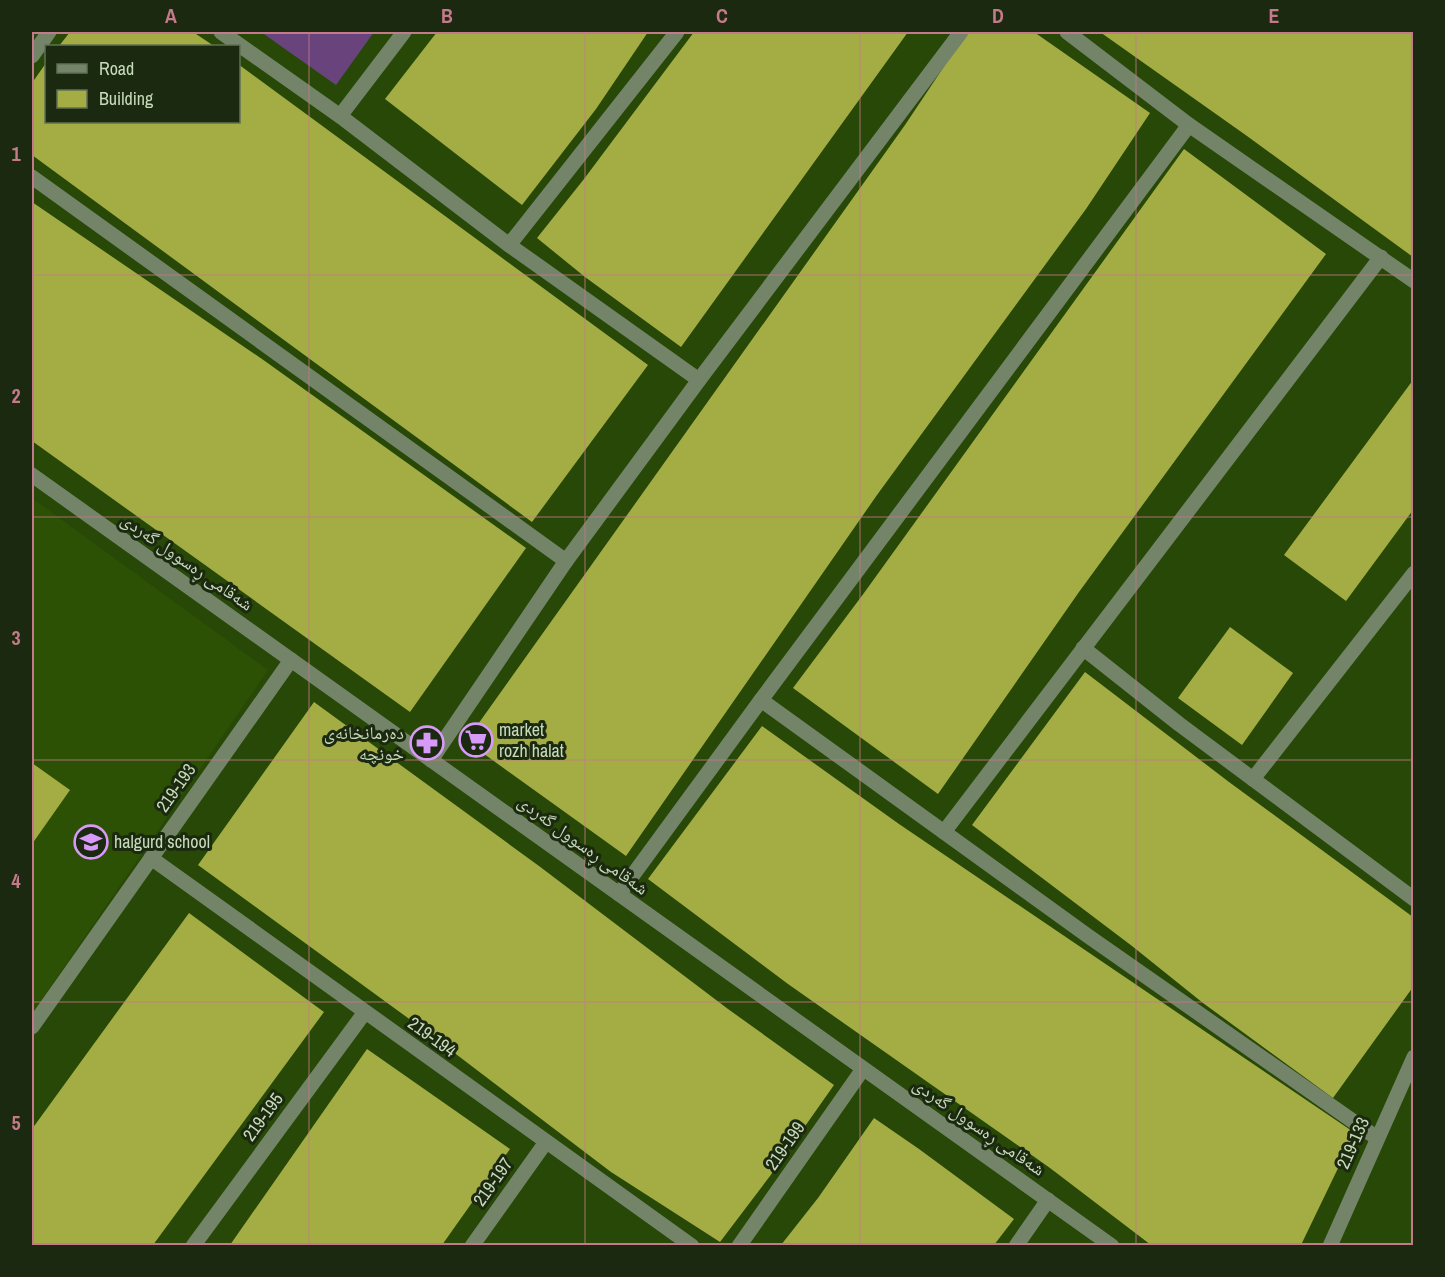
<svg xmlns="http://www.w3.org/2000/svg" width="1445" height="1277" font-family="'Archivo Narrow','Noto Naskh Arabic',sans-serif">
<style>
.built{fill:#2c5004}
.green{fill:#69447c}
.building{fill:#a4ad44}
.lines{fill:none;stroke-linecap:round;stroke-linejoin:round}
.minor{stroke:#738469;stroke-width:15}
.grid{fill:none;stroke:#c47a8a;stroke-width:1.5;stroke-opacity:0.55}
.labels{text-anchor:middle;stroke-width:6;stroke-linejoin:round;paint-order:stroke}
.street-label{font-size:18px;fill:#c7dbba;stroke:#1b2910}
.poi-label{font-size:18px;fill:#c7dbba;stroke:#1b2910;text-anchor:start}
.neatline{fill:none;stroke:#c47a8a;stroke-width:2}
.grid-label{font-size:20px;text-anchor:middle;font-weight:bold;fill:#c47a8a}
</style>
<rect width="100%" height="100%" fill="#274806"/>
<path class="built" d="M32 498 268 670 32 1014Z"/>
<path class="green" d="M261 32H374L336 85Z"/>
<g class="building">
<path d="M70 32H193L214 46H59Z"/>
<path d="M437 32H648L596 109 522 205 385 99Z"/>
<path d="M694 32H908L681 347 585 277 537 238 584 179Z"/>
<path d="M967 32H1034L1150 113 1086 209 877 495 626 856 466 741 905 125Z"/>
<path d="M1100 32H1413V257L1247 136Z"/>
<path d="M46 63V122H238V64L648 365 532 522 32 155V83Z"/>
<path d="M1184 149 1326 254 1079 592 938 794 793 688 864 593Z"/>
<path d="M32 202 262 359 526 548 410 712 32 441Z"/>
<path d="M1413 380V510L1346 601 1284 555Z"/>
<path d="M1230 627 1293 673 1242 745 1178 698Z"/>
<path d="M1085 672 1229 782 1413 917V987L1333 1098 1203 1003 1132 946 972 825Z"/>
<path d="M314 702 539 866 728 1009 834 1085 770 1176 720 1242 611 1172 423 1029 198 865Z"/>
<path d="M762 726 899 824 1355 1133 1301 1245H1151L1050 1168 788 984 648 879Z"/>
<path d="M32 763 70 790 32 844Z"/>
<path d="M189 913 324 1012 153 1245H32V1129Z"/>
<path d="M367 1049 510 1149 442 1245H230Z"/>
<path d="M874 1118 919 1149 1014 1219 994 1245H781L818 1198Z"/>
</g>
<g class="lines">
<g class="minor">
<path d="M221 32 340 116 509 245 699 380"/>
<path d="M1067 32 1189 125 1414 281"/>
<path d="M32 56 49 32"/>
<path d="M340 116 404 32"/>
<path d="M32 177 566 561"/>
<path d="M509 245 677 32"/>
<path d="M32 475 1112 1246"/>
<path d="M1083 648 1179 724 1414 899"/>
<path d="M761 700 1088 936 1377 1138"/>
<path d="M431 760 566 561 699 380 961 32"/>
<path d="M1253 779 1414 573"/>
<path d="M944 832 1381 257"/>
<path d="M151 858 692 1246"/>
<path d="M619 894 761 700 1189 125"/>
<path d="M32 1027 291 660"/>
<path d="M193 1246 365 1012"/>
<path d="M472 1246 546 1142"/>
<path d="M739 1246 863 1069"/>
<path d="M1016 1246 1048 1200"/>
<path d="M1330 1246 1414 1057"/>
</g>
</g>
<path class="grid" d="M309 32V1246M585 32V1246M860 32V1246M1136 32V1246M32 275H1414M32 517H1414M32 760H1414M32 1002H1414"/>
<defs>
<symbol id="supermarket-ring" viewBox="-11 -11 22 22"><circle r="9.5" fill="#1b2910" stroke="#d89af8" stroke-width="1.5"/><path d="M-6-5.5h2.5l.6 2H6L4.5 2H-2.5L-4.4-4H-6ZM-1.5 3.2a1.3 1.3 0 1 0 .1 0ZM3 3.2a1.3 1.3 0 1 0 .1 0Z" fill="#d89af8"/></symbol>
<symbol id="pharmacy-ring" viewBox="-11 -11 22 22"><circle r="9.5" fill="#1b2910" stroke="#d89af8" stroke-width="1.5"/><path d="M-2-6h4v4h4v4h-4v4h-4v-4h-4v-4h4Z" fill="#d89af8"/></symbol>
<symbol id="school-ring" viewBox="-11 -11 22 22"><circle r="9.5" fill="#1b2910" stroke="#d89af8" stroke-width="1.5"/><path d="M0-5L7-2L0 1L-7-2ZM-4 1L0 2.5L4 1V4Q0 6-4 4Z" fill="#d89af8"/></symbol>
</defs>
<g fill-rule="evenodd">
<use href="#supermarket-ring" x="457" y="721" width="38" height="38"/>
<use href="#pharmacy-ring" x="408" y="724" width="38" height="38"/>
<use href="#school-ring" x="72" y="823" width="38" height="38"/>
</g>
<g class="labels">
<g class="street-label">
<text transform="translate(187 562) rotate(35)" y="6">شەقامی ڕەسوول گەردی</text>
<text transform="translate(176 788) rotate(-55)" y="6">219-193</text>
<text transform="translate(583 845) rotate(36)" y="6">شەقامی ڕەسوول گەردی</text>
<text transform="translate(432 1037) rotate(36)" y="6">219-194</text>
<text transform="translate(263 1117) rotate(-54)" y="6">219-195</text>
<text transform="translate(979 1127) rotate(35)" y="6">شەقامی ڕەسوول گەردی</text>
<text transform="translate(1353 1143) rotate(-66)" y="6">219-133</text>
<text transform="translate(785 1146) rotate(-55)" y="6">219-199</text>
<text transform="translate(493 1182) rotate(-55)" y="6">219-197</text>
</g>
<g class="poi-label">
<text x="499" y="736">market<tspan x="499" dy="21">rozh halat</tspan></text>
<text x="404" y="739" text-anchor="end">دەرمانخانەی<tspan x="404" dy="21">خونچە</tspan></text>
<text x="114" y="848">halgurd school</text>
</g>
</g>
<rect width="1445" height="1277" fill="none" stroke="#1b2910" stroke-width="66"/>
<rect x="45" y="45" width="195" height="78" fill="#1b2910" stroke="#607054" stroke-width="1.5"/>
<rect x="57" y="64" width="30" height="9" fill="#738469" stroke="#607054" stroke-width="1.5"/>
<text x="99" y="75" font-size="18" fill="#c7dbba">Road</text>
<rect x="57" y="90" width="30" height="18" fill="#a4ad44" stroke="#607054" stroke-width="1.5"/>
<text x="99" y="105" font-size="18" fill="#c7dbba">Building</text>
<rect x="33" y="33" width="1379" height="1211" class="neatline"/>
<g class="grid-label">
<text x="171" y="23">A</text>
<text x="447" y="23">B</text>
<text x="722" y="23">C</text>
<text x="998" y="23">D</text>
<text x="1274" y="23">E</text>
<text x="16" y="161">1</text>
<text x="16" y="403">2</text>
<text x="16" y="645">3</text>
<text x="16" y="888">4</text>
<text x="16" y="1130">5</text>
</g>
</svg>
